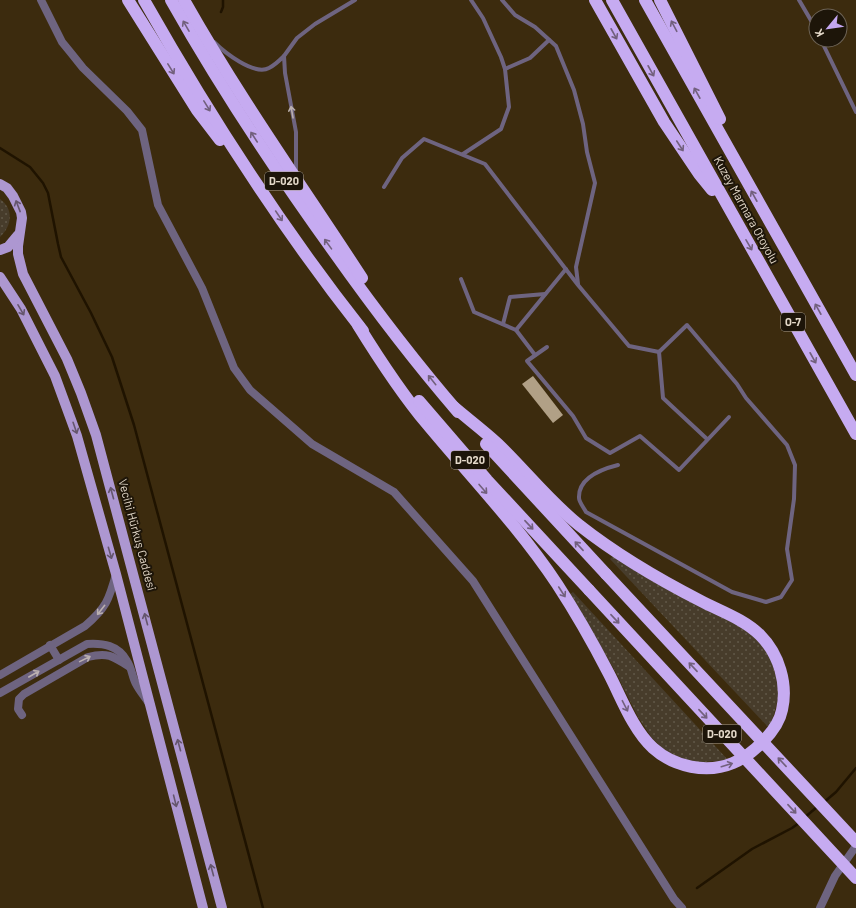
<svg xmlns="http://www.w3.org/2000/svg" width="856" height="908" font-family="Barlow,sans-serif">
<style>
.grass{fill:url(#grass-dots)}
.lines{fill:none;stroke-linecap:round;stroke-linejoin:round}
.stream{stroke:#1f1300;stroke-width:2.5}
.building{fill:#b1a086}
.lane{stroke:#6e6480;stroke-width:4}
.street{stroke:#6e6480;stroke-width:8}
.primary{stroke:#ad97d1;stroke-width:10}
.highway{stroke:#c6abf1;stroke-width:12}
.highway-bridge{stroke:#c6abf1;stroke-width:12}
.oneway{stroke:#72607d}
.oneway2{stroke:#bbb0af}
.oneway3{stroke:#65566d}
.labels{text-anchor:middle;stroke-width:4;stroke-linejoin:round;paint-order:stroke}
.shield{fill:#1d1509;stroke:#a89e8f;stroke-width:1}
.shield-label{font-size:11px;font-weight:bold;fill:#e4d9c9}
.street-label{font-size:12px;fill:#e4d9c9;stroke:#1d1509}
</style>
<defs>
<pattern id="grass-dots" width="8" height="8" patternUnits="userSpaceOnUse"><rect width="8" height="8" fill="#473c2b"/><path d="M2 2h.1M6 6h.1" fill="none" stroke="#615848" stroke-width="1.8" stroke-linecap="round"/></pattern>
</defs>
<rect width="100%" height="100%" fill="#3c2b0e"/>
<g class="grass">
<path d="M0 199C14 209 12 226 0 237Z"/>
<path d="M613 556 654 582 746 629 762 643 770 656 780 691 774 714 769 728 610 559Z"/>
<path d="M573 592 728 760 691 763 669 754 652 738 638 717 614 669 570 594Z"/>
</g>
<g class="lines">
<g class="stream">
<path d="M221 12 223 7V0"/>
<path d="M0 148 30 167 43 183 48 193 58 244 61 257 91 313 112 357 134 425 263 908"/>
<path d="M823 803 836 792 856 768"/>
<path d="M804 818 817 807"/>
<path d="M697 888 752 849 792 828 799 823"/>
</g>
</g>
<path class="building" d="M533 376 563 415 553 423 522 384Z"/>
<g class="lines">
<g class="lane">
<path d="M502 0 515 15 535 27 556 46 574 90 583 124 587 152 595 183 576 267 578 284"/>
<path d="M799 0 816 29"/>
<path d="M821 40 856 112"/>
<path d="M214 42C224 52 254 76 269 68 275 65 280 60 284 56L285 73 296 132V172"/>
<path d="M284 56 297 38 315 24 355 0"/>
<path d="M505 69 530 58 549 40"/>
<path d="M463 154 501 129 509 107 505 69 501 57 483 18 471 0"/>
<path d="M384 187 402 158 424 139 485 164 578 285 629 346 659 352 687 325 737 384 746 398 787 445 795 465 794 499 787 549 792 580 781 597 766 602 732 592 586 512C584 508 579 502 579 498 578 477 602 469 618 465"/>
<path d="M461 279 474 312 516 330 535 355"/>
<path d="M503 324 510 297 545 294"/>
<path d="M516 330 566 269"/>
<path d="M547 347 527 361 573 416 586 438 610 453 640 436 679 470 729 417"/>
<path d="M659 352 663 398 707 439"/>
</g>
<g class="street">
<path d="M41 0 62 42 71 53 83 68 127 111 142 130 158 205 202 288 234 368 250 390 312 444 394 492 473 581 674 899 682 908"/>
<path d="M50 645 59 660"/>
<path d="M0 675 85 626C106 608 109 600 116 574"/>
<path d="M0 693 87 644C103 643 118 645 127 661 132 668 132 677 136 684 139 690 144 696 148 702"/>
<path d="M22 715 18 709 19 699 24 694 88 657C107 652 113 656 128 666"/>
<path d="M820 908 835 876 856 846"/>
</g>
<g class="primary">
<path d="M0 184 7 188 13 196 21 212 22 218 18 246V254L23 274 67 359 81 393 96 435 222 908"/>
<path d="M0 250 8 247 18 235"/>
<path d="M0 277 21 309 55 376 77 436 116 574 203 908"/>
</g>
<g class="highway">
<path d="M128 0 197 110 220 140"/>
<path d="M144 0C209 115 281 227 363 331"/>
<path d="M171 0C220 87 275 170 334 252 373 307 414 361 458 412"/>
<path d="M184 0C238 96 302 186 362 278"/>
<path d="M595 0 664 122 699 174 712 190"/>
<path d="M612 0 856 434"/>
<path d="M645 0 856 375"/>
<path d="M660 0 720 119"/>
<path d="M358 325C379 359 401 393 427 424 471 477 519 527 557 584 576 613 593 643 609 674 621 697 633 730 653 748 674 767 707 774 733 763 752 755 778 731 782 710 788 684 779 654 760 635 744 619 720 611 701 601 658 579 617 555 579 525 549 501 525 470 498 444 484 431 468 419 454 407"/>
<path d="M419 401 487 480 589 590"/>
<path d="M486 444 606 574"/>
</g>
<g class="highway-bridge">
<path d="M606 574 856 842"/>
<path d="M589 590 856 878"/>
</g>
</g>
<defs><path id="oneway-shaft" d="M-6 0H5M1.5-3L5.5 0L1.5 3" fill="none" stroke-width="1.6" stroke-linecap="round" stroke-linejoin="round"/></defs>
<g class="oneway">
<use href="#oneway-shaft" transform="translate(186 26) rotate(-120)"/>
<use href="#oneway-shaft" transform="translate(674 26) rotate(-118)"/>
<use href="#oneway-shaft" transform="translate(614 34) rotate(61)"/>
<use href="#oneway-shaft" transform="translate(171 69) rotate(58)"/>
<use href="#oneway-shaft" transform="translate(651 71) rotate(61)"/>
<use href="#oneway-shaft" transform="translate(697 93) rotate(-119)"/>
<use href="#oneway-shaft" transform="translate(207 106) rotate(58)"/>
<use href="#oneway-shaft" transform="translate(254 137) rotate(-123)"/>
<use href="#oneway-shaft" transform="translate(680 146) rotate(57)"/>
<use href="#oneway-shaft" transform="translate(754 196) rotate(-119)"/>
<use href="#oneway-shaft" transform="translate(279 216) rotate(56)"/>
<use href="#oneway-shaft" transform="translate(328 244) rotate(-126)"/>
<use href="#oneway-shaft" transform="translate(749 245) rotate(60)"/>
<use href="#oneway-shaft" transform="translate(818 309) rotate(-119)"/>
<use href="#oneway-shaft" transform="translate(813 358) rotate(61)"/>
<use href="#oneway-shaft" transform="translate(432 380) rotate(-129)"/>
<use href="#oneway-shaft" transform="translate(483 489) rotate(49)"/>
<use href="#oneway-shaft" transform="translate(529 525) rotate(47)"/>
<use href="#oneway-shaft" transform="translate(579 546) rotate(-133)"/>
<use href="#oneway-shaft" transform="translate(562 592) rotate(57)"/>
<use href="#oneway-shaft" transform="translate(615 619) rotate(47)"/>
<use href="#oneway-shaft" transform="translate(693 667) rotate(-133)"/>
<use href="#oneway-shaft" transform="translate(625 706) rotate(63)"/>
<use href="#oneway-shaft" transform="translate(703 714) rotate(47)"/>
<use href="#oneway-shaft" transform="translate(782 762) rotate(-133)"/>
<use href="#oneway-shaft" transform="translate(727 765) rotate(-17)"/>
<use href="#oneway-shaft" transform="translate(792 809) rotate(47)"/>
</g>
<g class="oneway2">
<use href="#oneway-shaft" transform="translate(292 112) rotate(-100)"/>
<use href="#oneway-shaft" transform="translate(101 610) rotate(128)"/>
<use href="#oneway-shaft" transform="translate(85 659) rotate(-26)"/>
<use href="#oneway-shaft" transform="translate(34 674) rotate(-30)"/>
</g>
<g class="oneway3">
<use href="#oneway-shaft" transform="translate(18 206) rotate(-111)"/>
<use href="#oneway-shaft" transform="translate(21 310) rotate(60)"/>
<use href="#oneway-shaft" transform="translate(75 428) rotate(71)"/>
<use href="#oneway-shaft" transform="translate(112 493) rotate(-105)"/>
<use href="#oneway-shaft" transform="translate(110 553) rotate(74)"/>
<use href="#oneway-shaft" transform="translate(146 619) rotate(-105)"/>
<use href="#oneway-shaft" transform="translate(179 745) rotate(-105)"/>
<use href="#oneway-shaft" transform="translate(175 801) rotate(76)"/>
<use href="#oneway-shaft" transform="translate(212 870) rotate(-105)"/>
</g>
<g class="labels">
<g class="shield">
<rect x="265" y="172" width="38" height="18" rx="3"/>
<rect x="781" y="313" width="24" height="18" rx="3"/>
<rect x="451" y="451" width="38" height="18" rx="3"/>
<rect x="703" y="725" width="38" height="18" rx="3"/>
</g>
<g class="shield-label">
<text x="284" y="185">D-020</text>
<text x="793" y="326">O-7</text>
<text x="470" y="464">D-020</text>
<text x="722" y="738">D-020</text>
</g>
<g class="street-label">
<text transform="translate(746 210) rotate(61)" y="4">Kuzey Marmara Otoyolu</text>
<text transform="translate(137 535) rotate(75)" y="4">Vecihi Hürkuş Caddesi</text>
</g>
</g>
<g transform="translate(828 28) rotate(241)"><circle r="19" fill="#1d1509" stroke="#6d6356"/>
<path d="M0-3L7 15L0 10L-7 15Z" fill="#c4a7f1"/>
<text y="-6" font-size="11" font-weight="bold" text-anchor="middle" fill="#e4d9c9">K</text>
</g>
</svg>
